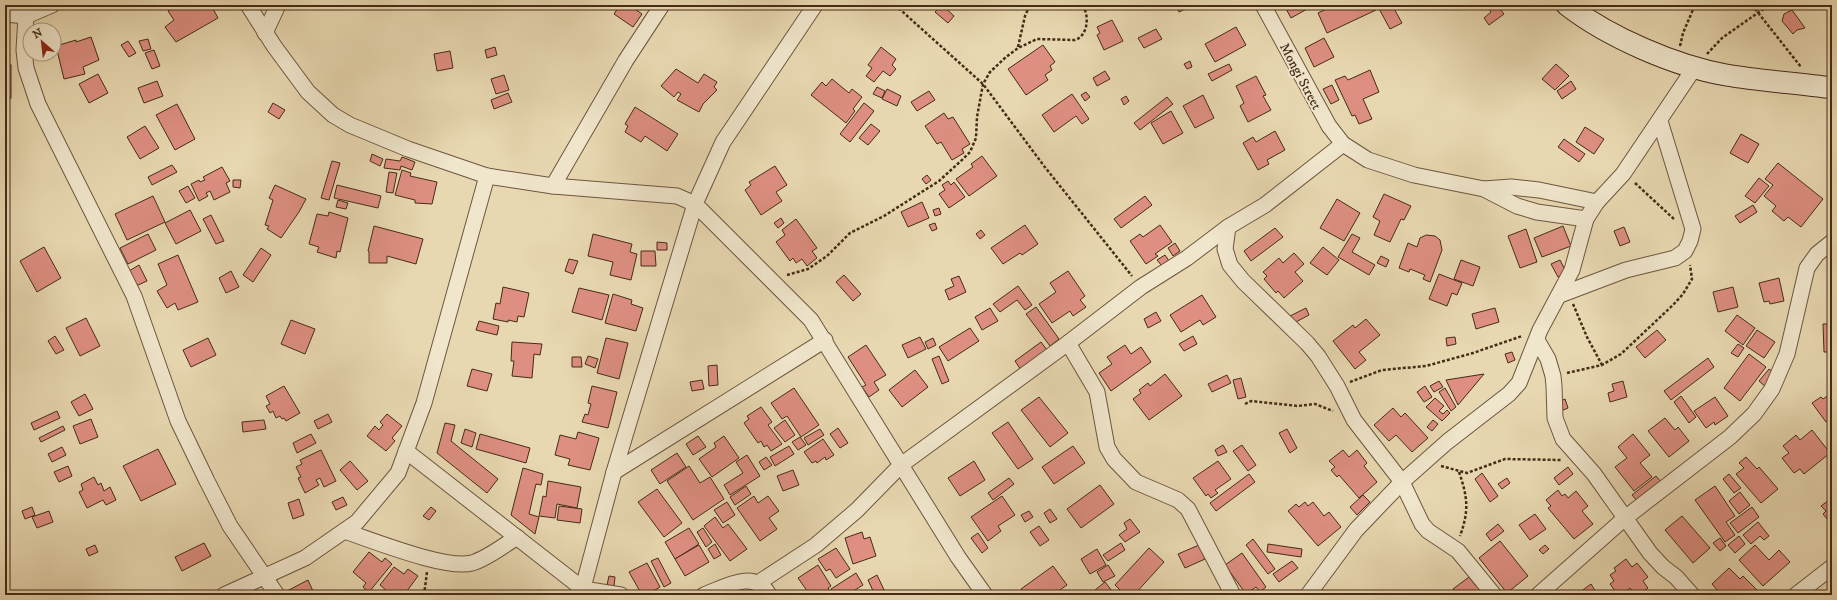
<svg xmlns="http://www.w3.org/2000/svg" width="1837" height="600" font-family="'IM FELL DW Pica',serif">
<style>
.building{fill:#de8f82;stroke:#462b17}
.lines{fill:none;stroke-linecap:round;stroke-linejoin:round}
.street-casing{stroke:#6e563e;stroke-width:17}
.secondary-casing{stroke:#462b17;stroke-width:23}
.path{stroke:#462b17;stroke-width:2.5;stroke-dasharray:3 2;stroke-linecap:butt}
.street{stroke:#f0e6cc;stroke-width:15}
.secondary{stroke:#f0e6cc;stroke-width:21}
.labels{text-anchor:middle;stroke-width:4;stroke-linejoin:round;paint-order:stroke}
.street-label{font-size:14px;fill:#462b17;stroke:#f0e6cc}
</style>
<rect width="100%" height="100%" fill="#e8d8b1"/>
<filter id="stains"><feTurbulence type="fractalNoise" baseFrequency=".005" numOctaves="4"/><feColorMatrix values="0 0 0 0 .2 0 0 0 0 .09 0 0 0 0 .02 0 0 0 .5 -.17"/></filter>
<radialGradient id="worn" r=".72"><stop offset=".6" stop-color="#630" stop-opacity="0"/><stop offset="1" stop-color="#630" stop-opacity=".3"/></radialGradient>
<g class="building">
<path d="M177 5H194L197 9 204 5H211L218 18 176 42 165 27 174 20 168 11Z"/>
<path d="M620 5H629L642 14 633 27 614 14Z"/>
<path d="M942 5 954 16 948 23 935 12Z"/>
<path d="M1175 5H1193L1179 12Z"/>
<path d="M1284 5H1308L1309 8 1291 18Z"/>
<path d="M1335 5H1373L1376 10 1327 33 1318 13Z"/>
<path d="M1377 5H1392L1402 23 1390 29Z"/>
<path d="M1415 5H1426L1417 10Z"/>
<path d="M1486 5H1497L1504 14 1489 25 1484 18 1491 12Z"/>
<path d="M1792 10 1805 28 1797 30 1793 34 1782 21 1784 14Z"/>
<path d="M1112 20 1123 41 1104 50 1097 35 1100 33 1097 27Z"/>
<path d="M1236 27 1246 45 1215 62 1205 44Z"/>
<path d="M1156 29 1162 39 1144 48 1138 38Z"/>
<path d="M91 37 99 60 83 67 85 74 64 79 56 46 76 40V42Z"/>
<path d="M1324 38 1334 57 1314 67 1305 48Z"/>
<path d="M148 39 151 49 143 51 139 41Z"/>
<path d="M128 41 136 53 129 57 121 45Z"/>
<path d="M1043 45 1055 62 1050 66 1052 70 1045 75 1048 80 1026 95 1008 69Z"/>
<path d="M495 47 497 55 487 58 485 50Z"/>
<path d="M881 47 896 59 892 65 896 69 890 76 883 71 874 82 866 76 872 68 868 65Z"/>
<path d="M154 50 160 66 152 69 145 53Z"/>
<path d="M450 51 453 68 437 71 434 54Z"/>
<path d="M1190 61 1192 67 1187 69 1184 64Z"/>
<path d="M1229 64 1232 70 1212 81 1208 74Z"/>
<path d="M1556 64 1569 76 1555 90 1542 79Z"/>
<rect x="5" y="65" width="6" height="33"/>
<path d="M676 69 698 83 704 74 717 82 714 87 717 90 703 104 699 112 677 100 681 94 678 92 674 97 661 86Z"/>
<path d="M1370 70 1379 92 1363 99 1372 119 1359 124 1355 115 1352 116 1335 80 1345 76 1348 80Z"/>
<path d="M1105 71 1110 79 1097 86 1093 78Z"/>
<path d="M98 74 108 93 89 103 79 84Z"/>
<path d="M504 75 509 90 496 94 491 79Z"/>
<path d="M1256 76 1266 95 1263 96 1271 110 1248 122 1240 106 1244 103 1236 86Z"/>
<path d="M832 79 849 93 852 89 862 97 853 109 855 111 846 123 811 95 822 82 826 86Z"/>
<path d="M157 81 163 96 144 103 138 88Z"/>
<path d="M1571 81 1576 89 1562 99 1557 91Z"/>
<path d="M1332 85 1339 100 1331 104 1323 89Z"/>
<path d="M877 87 885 91 882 98 873 94Z"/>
<path d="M887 89 901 96 897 106 882 99Z"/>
<path d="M929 91 935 100 917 111 911 102Z"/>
<path d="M1086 92 1090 97 1085 101 1081 95Z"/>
<path d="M508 93 512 102 494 109 491 100Z"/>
<path d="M1072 94 1089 119 1082 124 1076 116 1054 132 1042 115Z"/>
<path d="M1203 95 1214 118 1195 128 1183 106Z"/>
<path d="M1126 96 1129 101 1124 105 1121 99Z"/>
<path d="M1167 97 1173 104 1140 130 1134 123Z"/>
<path d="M273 103 285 110 279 119 268 112Z"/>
<path d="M864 103 874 111 850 142 840 134Z"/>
<path d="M177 104 195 139 175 150 156 115Z"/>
<path d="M635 107 678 134 667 151 645 136 641 142 625 132 628 126 625 124Z"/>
<path d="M1171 111 1183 133 1163 144 1151 123Z"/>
<path d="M944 113 948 119 953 117 970 144 962 149 964 153 952 160 941 142 937 144 925 126Z"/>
<path d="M871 124 880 131 868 145 859 138Z"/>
<path d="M145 126 159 148 140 159 127 137Z"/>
<path d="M1585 127 1604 139 1594 154 1576 142Z"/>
<path d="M1275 131 1285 150 1267 160 1269 164 1258 170 1243 143 1253 137 1256 142Z"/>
<path d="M1741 134 1759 144 1748 163 1730 153Z"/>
<path d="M1564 139 1585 154 1579 162 1558 147Z"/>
<path d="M372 154 383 159 380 166 370 161Z"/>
<path d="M982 156 997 176 969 196 956 179 973 167 971 164Z"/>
<path d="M402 157 415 162 412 170 401 166 400 170 384 168 386 159 400 161Z"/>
<path d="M332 161 340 163 329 200 321 198Z"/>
<path d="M1778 163 1823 199 1801 227 1788 217 1784 221 1772 211 1776 206 1764 196 1773 185 1765 179Z"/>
<path d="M172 165 177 172 152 185 148 177Z"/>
<path d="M775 166 787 185 776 192 782 201 761 215 745 190 751 185 749 182Z"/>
<path d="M222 167 230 181 226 183 230 192 214 200 210 191 206 193 208 196 199 201 191 184 199 180 200 182 205 180 203 177Z"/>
<path d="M402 170 411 173 410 176 437 182 432 204 415 203V200L395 195Z"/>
<path d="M389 172 397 173 393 193 386 192Z"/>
<path d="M927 175 931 180 926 184 922 179Z"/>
<path d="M1759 178 1769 186 1755 203 1745 196Z"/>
<path d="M233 180H241L240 188 233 187Z"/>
<path d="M948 181 951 185 954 182 965 197 949 208 939 194 945 190 942 185Z"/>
<path d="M275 185 306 199 299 212 281 238 267 229 269 226 265 225 273 200 269 198Z"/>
<path d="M337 185 381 196 378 208 334 198Z"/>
<path d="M188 186 195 198 186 203 179 191Z"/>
<path d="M1384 194 1411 206 1404 220 1401 219 1390 242 1374 235 1380 221 1373 217Z"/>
<path d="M153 196 165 222 127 240 115 214Z"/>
<path d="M1145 196 1152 205 1121 228 1114 219Z"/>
<path d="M1337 199 1360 213 1344 241 1320 228Z"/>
<path d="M338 200 348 203 346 209 336 207Z"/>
<path d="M922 202 929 218 908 227 901 212Z"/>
<path d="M1753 205 1757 212 1740 223 1735 216Z"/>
<path d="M939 208 941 214 935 216 933 210Z"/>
<path d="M190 210 201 231 176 244 165 223Z"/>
<path d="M329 212 348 218 340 252 337 251 336 258 317 252 319 247 309 244 317 214 328 216Z"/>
<path d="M211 215 224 241 216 244 203 219Z"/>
<path d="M781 218 784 223 778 228 774 223Z"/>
<path d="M796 219 817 248 812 251 817 258 807 266 802 259 796 263 793 258 790 261 776 242 785 235 782 230Z"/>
<path d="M935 223 937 229 932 231 929 225Z"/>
<path d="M1025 225 1038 244 1022 255 1020 253 1003 264 991 248Z"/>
<path d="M1160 225 1172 242 1155 254 1158 256 1146 264 1130 241 1140 234 1143 237Z"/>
<path d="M374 226 423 239 416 264 387 256V263H369V252L368 251Z"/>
<path d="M1563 226 1571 246 1542 257 1534 238Z"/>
<path d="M1624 227 1630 242 1620 246 1614 231Z"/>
<path d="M1275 228 1283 237 1251 261 1244 251Z"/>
<path d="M1526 229 1537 262 1520 268 1508 236Z"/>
<path d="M981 230 985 235 980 239 976 234Z"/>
<path d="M148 234 156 250 128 264 120 248Z"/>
<path d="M593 234 632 244 630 252 637 254 631 280 610 275 613 262 588 256Z"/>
<path d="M1352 234 1360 238 1352 252 1375 265 1369 275 1338 257Z"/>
<path d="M1426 235 1435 236 1440 240 1442 250 1430 282 1423 279 1425 275 1410 269 1409 272 1399 268 1408 243 1417 247 1420 238Z"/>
<path d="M657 242 667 243V250H657Z"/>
<path d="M1175 243 1180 251 1173 256 1168 248Z"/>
<path d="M44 247 61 278 37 292 20 261Z"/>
<path d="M1323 247 1339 260 1327 275 1310 263Z"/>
<path d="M261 248 271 255 253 282 243 275Z"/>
<path d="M641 251H655L656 266H641Z"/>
<path d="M1294 253 1304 264 1295 272 1303 281 1284 298 1278 291 1276 293 1264 279 1267 276 1263 272 1279 258 1283 263Z"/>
<path d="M178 255 198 302 178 310 175 303 167 308 157 291 167 285 158 264Z"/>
<path d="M1165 255 1169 261 1162 266 1157 260Z"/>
<path d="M1381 256 1389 260 1386 267 1377 263Z"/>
<path d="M569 259 578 261 573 274 565 271Z"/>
<path d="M1461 260 1480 267 1473 286 1454 279Z"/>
<path d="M1560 260 1566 272 1558 277 1551 264Z"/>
<path d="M139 265 147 281 136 286 129 271Z"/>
<path d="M231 271 239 287 226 293 219 278Z"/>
<path d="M1068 271 1085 296 1080 300 1086 307 1073 316 1070 311 1052 323 1039 304 1056 292 1050 283Z"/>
<path d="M1439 274 1462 283 1457 295 1452 293 1447 306 1429 299Z"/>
<path d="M844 275 861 294 853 301 836 282Z"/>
<path d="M1828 275H1832V301H1829Z"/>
<path d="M959 276 966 292 949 300 945 290 954 286 951 279Z"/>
<path d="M1779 278 1784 301 1770 304 1769 301 1764 302 1759 283Z"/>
<path d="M1018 286 1032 305 1025 310 1017 300 1000 312 993 304Z"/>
<path d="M503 287 529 293 524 317 518 316 517 322 508 320V322L493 319 496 303 500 304Z"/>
<path d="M1733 287 1738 307 1718 312 1713 292Z"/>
<path d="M579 288 609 295 602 320 572 312Z"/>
<path d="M613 294 632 300 631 304 643 308 636 331 605 323Z"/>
<path d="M1202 295 1216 317 1203 325 1200 320 1181 332 1170 315Z"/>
<path d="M1036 307 1059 339 1050 346 1026 314Z"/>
<path d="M990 308 998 321 982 330 975 317Z"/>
<path d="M1306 308 1309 315 1294 323 1290 316Z"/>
<path d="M1495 308 1499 322 1476 329 1472 314Z"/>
<path d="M1156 312 1161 321 1148 328 1144 319Z"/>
<path d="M1737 315 1755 328 1743 345 1725 331Z"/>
<path d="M86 318 100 346 80 356 66 328Z"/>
<path d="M1366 319 1380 335 1359 352 1366 360 1355 369 1333 341 1353 325 1355 328Z"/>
<path d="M291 320 315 329 305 354 281 344Z"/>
<path d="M479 321 499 326 497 335 476 330Z"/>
<path d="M1823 324H1832V352H1824Z"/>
<path d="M970 328 979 341 948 361 939 347Z"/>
<path d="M1657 330 1666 340 1645 358 1636 347Z"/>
<path d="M1757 330 1775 342 1764 358 1746 346Z"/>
<path d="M55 336 64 350 56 354 48 341Z"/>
<path d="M1193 336 1197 344 1184 351 1179 344Z"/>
<path d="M920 337 926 349 908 358 902 345Z"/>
<path d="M1455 337 1456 344 1447 346 1446 338Z"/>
<path d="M208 338 216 355 191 367 183 350Z"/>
<path d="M606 338 628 343 619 379 597 373Z"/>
<path d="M933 338 936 345 928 349 925 342Z"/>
<path d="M512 342 542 344 540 355 534 354 532 378 512 376 514 361H511Z"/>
<path d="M1041 342 1047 350 1021 370 1015 361Z"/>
<path d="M1738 344 1744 348 1738 357 1731 353Z"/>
<path d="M866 345 886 375 874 382 879 390 869 397 862 387 866 385 848 357Z"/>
<path d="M1125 345 1131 354 1141 347 1151 362 1111 391 1099 373 1112 364 1107 357Z"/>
<path d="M1512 352 1515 360 1508 363 1505 354Z"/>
<path d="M1749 354 1766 367 1740 401 1724 388Z"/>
<path d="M588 356 598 359 595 368 585 364Z"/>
<path d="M939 356 949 381 942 384 932 359Z"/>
<path d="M572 357H581L582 367H572Z"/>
<path d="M1708 358 1714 367 1671 400 1664 391Z"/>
<path d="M717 365 718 385 709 386 708 366Z"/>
<path d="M472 369 492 374 487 391 467 386Z"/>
<path d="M1769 369 1777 375 1767 388 1759 381Z"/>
<path d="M915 370 928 387 902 407 889 390Z"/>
<path d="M1165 374 1182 396 1149 420 1133 399 1141 393 1139 390 1148 383 1150 386Z"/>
<path d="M1484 374 1458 405 1446 380Z"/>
<path d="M1227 375 1231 383 1212 392 1208 384Z"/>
<path d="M1241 378 1246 397 1238 399 1233 380Z"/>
<path d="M702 380 704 389 692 391 690 382Z"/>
<path d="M1439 381 1443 387 1434 392 1430 386Z"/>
<path d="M1623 381 1627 397 1610 402 1608 393 1614 391 1612 384Z"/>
<path d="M284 386 300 413 286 421 284 418 282 419 280 416 276 418 273 411 270 413 266 406 270 404 266 396Z"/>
<path d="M592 386 617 392 608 428 582 422 585 414 588 415 591 404 588 403Z"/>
<path d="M1425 386 1432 397 1424 402 1417 392Z"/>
<path d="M794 388 819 425 801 437 787 416 782 419 771 403Z"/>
<path d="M1445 388 1456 407 1451 411 1439 392Z"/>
<path d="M1832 393V418L1826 422 1812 403 1821 397 1823 399Z"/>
<path d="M85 394 93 409 79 416 71 402Z"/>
<path d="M1681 396 1696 417 1689 423 1674 402Z"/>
<path d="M1039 397 1068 433 1050 447 1021 410Z"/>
<path d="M1715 397 1728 416 1715 425 1714 422 1706 428 1694 411Z"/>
<path d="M1435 398 1444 406 1439 411 1443 414 1447 410 1450 413 1442 421 1426 407Z"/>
<path d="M1565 399 1568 408 1561 411 1558 402Z"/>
<path d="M761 407 772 422 768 425 782 444 771 451 767 445 764 447 761 441 758 443 744 423 749 419 747 416Z"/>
<path d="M1393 408 1401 417 1405 413 1428 438 1412 452 1396 435 1389 441 1374 425Z"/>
<path d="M57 411 60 418 34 430 31 423Z"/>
<path d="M328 414 332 422 318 429 314 421Z"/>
<path d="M387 414 402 426 392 438 395 441 386 451 367 436 375 426 379 430 383 425 380 422Z"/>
<path d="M1665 418 1675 430 1678 427 1689 441 1669 457 1648 431Z"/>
<path d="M91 419 98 437 80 444 73 426Z"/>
<path d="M264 420 266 429 243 432 242 422Z"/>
<path d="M785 420 795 435 785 442 774 428Z"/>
<path d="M1433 420 1438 424 1432 431 1427 427Z"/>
<path d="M1008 422 1033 459 1018 469 992 433Z"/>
<path d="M445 423 455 425 451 441 498 479 487 493 437 453Z"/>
<path d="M63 426 65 430 41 442 39 438Z"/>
<path d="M838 428 848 443 840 448 830 434Z"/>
<path d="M465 429 476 433 472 447 461 443Z"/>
<path d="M820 429 824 435 808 445 804 438Z"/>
<path d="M1287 429 1297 448 1290 453 1279 433Z"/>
<path d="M1812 430 1830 453 1804 474 1800 469 1794 473 1782 458 1789 453 1783 446 1796 435 1800 440Z"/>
<path d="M578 432 599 438 590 470 568 465 570 459 555 455 560 435 576 439Z"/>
<path d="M311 434 316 443 297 453 293 443Z"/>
<path d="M480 434 530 448 526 463 476 449Z"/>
<path d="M1633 434 1650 455 1640 463 1652 477 1634 491 1615 467 1627 458 1618 447Z"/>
<path d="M698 436 706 447 693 455 686 444Z"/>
<path d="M724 436 739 458 712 477 699 459 716 447 714 443Z"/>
<path d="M800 437 806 445 798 450 792 442Z"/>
<path d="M823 439 834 455 826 460 825 457 817 463 816 461 812 463 804 452Z"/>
<path d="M1223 445 1227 452 1218 456 1215 450Z"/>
<path d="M1242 445 1256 465 1248 471 1233 451Z"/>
<path d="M789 446 794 454 775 466 770 457Z"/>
<path d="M1073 446 1085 463 1054 484 1042 467Z"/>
<path d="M62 447 66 455 52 462 48 454Z"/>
<path d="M158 449 176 484 141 501 123 466Z"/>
<path d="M321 450 336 481 324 487 320 478 316 480 319 485 305 493 298 478 301 477 296 467 302 464 300 460Z"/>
<path d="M1343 450 1349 457 1357 450 1367 463 1364 466 1377 482 1359 498 1339 475 1337 477 1331 470 1335 467 1329 461Z"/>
<path d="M677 453 686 467 660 484 651 470Z"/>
<path d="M747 455 760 476 730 495 724 485 743 473 736 462Z"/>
<path d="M766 457 772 465 764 470 759 462Z"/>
<path d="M1746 457 1757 469 1759 467 1778 489 1761 503 1736 474 1744 468 1739 463Z"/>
<path d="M350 461 368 481 357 490 340 470Z"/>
<path d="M974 461 985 480 960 496 948 478Z"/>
<path d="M1218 461 1231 479 1215 490 1218 493 1211 498 1208 494 1206 496 1193 478Z"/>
<path d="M68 466 72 476 59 482 54 472Z"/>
<path d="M689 466 700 483 710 477 724 499 693 520 667 481Z"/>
<path d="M1568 467 1573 474 1559 485 1554 478Z"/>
<path d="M523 468 543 474 541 485 536 484 529 514 539 517 535 534 511 515Z"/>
<path d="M793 470 799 485 783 491 777 476Z"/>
<path d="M1482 473 1498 496 1490 502 1475 479Z"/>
<path d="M1249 474 1255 482 1216 511 1210 503Z"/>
<path d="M1729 474 1741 488 1734 493 1723 479Z"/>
<path d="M1656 476 1662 483 1638 502 1632 495Z"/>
<path d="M94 477 98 485 101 483 104 491 110 487 116 500 106 505 103 500 87 508 79 492 83 490 81 484Z"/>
<path d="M1009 478 1014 484 993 500 988 493Z"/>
<path d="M1507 478 1510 483 1502 489 1498 484Z"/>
<path d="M548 481 581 487 577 508 557 504 555 518 539 516 543 496 546 497Z"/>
<path d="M1100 485 1114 504 1081 528 1067 509Z"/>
<path d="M746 486 751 494 735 505 730 497Z"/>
<path d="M1715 486 1735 516 1726 522 1735 535 1725 542 1695 500Z"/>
<path d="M657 489 682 523 664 537 638 502Z"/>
<path d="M1558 490 1562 496 1565 494 1568 498 1576 491 1588 506 1582 511 1593 524 1574 539 1548 508 1551 506 1546 500Z"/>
<path d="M1740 492 1750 505 1739 514 1729 501Z"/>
<path d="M1363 495 1370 502 1357 515 1350 507Z"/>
<path d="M754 496 758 503 768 496 779 511 769 518 777 529 760 541 737 508Z"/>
<path d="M1002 496 1015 515 998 526 1001 531 988 541 971 517Z"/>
<path d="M343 497 347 505 336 510 332 502Z"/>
<path d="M1832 498V525L1823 514 1826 511 1821 506Z"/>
<path d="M299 499 304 515 293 519 288 503Z"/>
<path d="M727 502 735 515 723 523 714 510Z"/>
<path d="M1305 502 1308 506 1313 502 1324 516 1329 512 1341 527 1318 546 1288 511 1296 504 1299 507Z"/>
<path d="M559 506 582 509 580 523 557 520Z"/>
<path d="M32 507 35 515 25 519 22 511Z"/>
<path d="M431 507 436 511 429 520 423 516Z"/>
<path d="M1752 507 1759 517 1738 533 1730 523Z"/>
<path d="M1050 509 1057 519 1050 523 1044 513Z"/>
<path d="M49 511 53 522 37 528 32 517Z"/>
<path d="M1029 511 1033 517 1025 522 1021 515Z"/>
<path d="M1535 514 1546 529 1530 540 1519 525Z"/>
<path d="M1682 516 1710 548 1693 563 1665 530Z"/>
<path d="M715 517 723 528 728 524 747 549 730 561 704 526Z"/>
<path d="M1130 519 1140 532 1125 542 1119 535 1127 529 1124 523Z"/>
<path d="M1758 522 1769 536 1764 540 1760 536 1751 544 1743 535Z"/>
<path d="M1498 524 1504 531 1491 541 1486 534Z"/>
<path d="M1039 526 1049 540 1040 546 1030 532Z"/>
<path d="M689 528 699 544 675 559 665 542Z"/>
<path d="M703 528 712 542 706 547 697 532Z"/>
<path d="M862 532 864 539 870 537 876 556 853 564 845 538Z"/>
<path d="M978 533 988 548 982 553 971 538Z"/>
<path d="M1739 536 1745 544 1735 553 1728 545Z"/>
<path d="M1720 538 1726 546 1720 551 1713 543Z"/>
<path d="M1253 539 1275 569 1268 574 1246 545Z"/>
<path d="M1500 541 1528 576 1507 593 1479 558Z"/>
<path d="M204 543 211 556 182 571 175 557Z"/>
<path d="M1121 543 1125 550 1108 561 1103 555Z"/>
<path d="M715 544 721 555 714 559 708 549Z"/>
<path d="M1268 544 1302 549 1301 557 1267 552Z"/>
<path d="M95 545 98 552 89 556 86 549Z"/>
<path d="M699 545 709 562 685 576 675 559Z"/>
<path d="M1199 545 1205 559 1185 568 1178 554Z"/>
<path d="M1545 545 1549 549 1543 554 1539 550Z"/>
<path d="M1755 545 1769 560 1779 550 1790 562 1763 586 1739 560Z"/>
<path d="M836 548 850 569 836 578 830 569 826 571 818 559Z"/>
<path d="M1149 548 1164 562 1134 595H1125L1115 585Z"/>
<path d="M1097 549 1106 565 1090 574 1081 559Z"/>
<path d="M369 552 382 562 385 558 392 564 369 592 363 587 366 583 353 572Z"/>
<path d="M1242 553 1266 587 1260 592 1256 587 1246 594 1225 565Z"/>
<path d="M658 558 671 583 664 587 651 561Z"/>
<path d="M1626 559 1632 567 1637 563 1648 577 1643 581 1648 588 1639 595H1635L1630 588 1621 595H1618L1610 584 1614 581 1610 575 1616 571 1614 568Z"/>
<path d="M1292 561 1298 568 1279 582 1273 574Z"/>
<path d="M647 563 660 587 646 595H642L629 572Z"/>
<path d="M818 565 831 586 828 588 832 595H810L798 578Z"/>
<path d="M1108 565 1115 576 1103 582 1097 572Z"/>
<path d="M1053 566 1067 585 1053 595H1026L1021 589Z"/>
<path d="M394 567 404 574 408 569 418 576 404 595H384L387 591 380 585Z"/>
<path d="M1729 568 1740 579 1743 576 1760 593 1758 595H1717L1716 594 1718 591 1712 584Z"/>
<path d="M856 573 863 585 847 595H835L831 589Z"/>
<path d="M877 575 886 594 883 595H875L868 580Z"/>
<path d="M609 576 615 577 614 586 607 585Z"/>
<path d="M1469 577 1476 586 1481 582 1488 592 1484 595H1451L1455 592 1453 589Z"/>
<path d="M308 580 313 591 305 595H289L287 591Z"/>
<path d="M1105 582 1115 595H1098L1095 590Z"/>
<path d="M1591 584 1598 595H1576Z"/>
<path d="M538 590 565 595H536Z"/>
</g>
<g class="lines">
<defs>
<g id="street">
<path d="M248 5 274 46 308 92 333 115 350 125 408 149 487 176 553 186 677 196 695 204 811 320 958 557 985 595"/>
<path d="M1263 5 1329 126 1343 144 1368 160 1414 175 1484 189 1517 206 1537 212 1586 219"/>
<path d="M5 14 26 16 52 5"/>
<path d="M26 16 24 50 26 68 38 104 134 296 178 421 207 481 230 526 277 595"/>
<path d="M265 33 278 5"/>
<path d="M553 186 626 60 662 5"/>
<path d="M1484 189 1511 187 1539 190 1597 202"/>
<path d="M1228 227 1225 249 1230 265 1243 281 1307 343 1318 356 1337 386 1354 420 1402 482 1422 524 1428 531 1458 551 1494 595"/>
<path d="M1560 295 1626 270 1675 258 1685 251 1690 241 1693 229 1660 121"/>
<path d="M1537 340 1548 359 1553 376 1554 386 1555 418 1563 439 1594 474 1650 553 1663 567 1676 577 1692 595"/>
<path d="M1068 343 1097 392 1107 447 1114 459 1136 482 1178 500 1188 509 1233 595"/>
<path d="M406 451 583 589 621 595"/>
<path d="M614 472 825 340"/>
<path d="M344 531C372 540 446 570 472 563 488 558 503 546 517 537"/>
<path d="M758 583 816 545 857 510 901 465 1068 343 1141 287 1187 258 1228 227 1265 205 1343 144"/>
<path d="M224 595 305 558 357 522 398 473 424 403 487 176"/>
<path d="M581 595 614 472 695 204 723 142 815 5"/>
<path d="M704 595C725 587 755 568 769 595"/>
<path d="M1308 595 1356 530 1402 482 1447 442 1509 394 1519 383 1540 330 1572 270 1586 219 1597 202 1623 174 1695 67"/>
<path d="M1538 595 1625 518 1730 437 1754 414 1772 389 1787 354 1807 268 1817 254 1832 242"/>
<path d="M1796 595 1832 567"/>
</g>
<path id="secondary" d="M1567 5C1608 37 1675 66 1726 75 1761 81 1797 83 1832 88"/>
</defs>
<use href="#street" class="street-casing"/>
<use href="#secondary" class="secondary-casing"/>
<g class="path">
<path d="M895 5 983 84 1044 166 1132 276"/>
<path d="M1752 5 1801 67"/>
<path d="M1680 46 1683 33 1695 5"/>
<path d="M1018 47 1025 16 1030 5"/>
<path d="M1707 54 1722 38 1769 5"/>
<path d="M1635 183 1675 220"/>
<path d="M787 275 808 269 827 256 850 233 884 216 939 181 963 159 970 152 976 138 977 117 983 84 990 72 1006 57 1018 48 1037 39 1075 40C1088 36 1090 15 1082 5"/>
<path d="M1573 304 1587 337 1602 365"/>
<path d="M1567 373 1602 365 1621 354 1673 305 1683 294 1692 279 1690 265"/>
<path d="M1350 382 1382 370 1426 366 1473 353 1522 336"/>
<path d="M1245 404 1251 401 1298 406 1315 404 1333 411"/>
<path d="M1441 466 1467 473 1505 459 1562 460"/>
<path d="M1459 472C1468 498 1469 511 1460 536"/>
<path d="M424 595 427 572"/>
</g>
<use href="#street" class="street"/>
<use href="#secondary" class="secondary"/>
</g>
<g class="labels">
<g class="street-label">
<text transform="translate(1301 76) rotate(62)" y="5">Mongi Street</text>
</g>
</g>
<rect width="1837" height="600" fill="none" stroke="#e8d8b1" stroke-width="20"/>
<rect x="6" y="6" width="1825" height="588" fill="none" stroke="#462b17" stroke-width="2"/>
<rect x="10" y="10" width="1817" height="580" fill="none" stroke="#462b17"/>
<g transform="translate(42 42) rotate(332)"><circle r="19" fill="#f0e6cc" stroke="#ac9b84"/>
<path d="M0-3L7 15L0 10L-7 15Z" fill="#8f2418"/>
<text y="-6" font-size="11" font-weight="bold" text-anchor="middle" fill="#462b17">N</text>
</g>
<rect width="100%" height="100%" filter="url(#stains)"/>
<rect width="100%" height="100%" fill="url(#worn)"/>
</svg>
